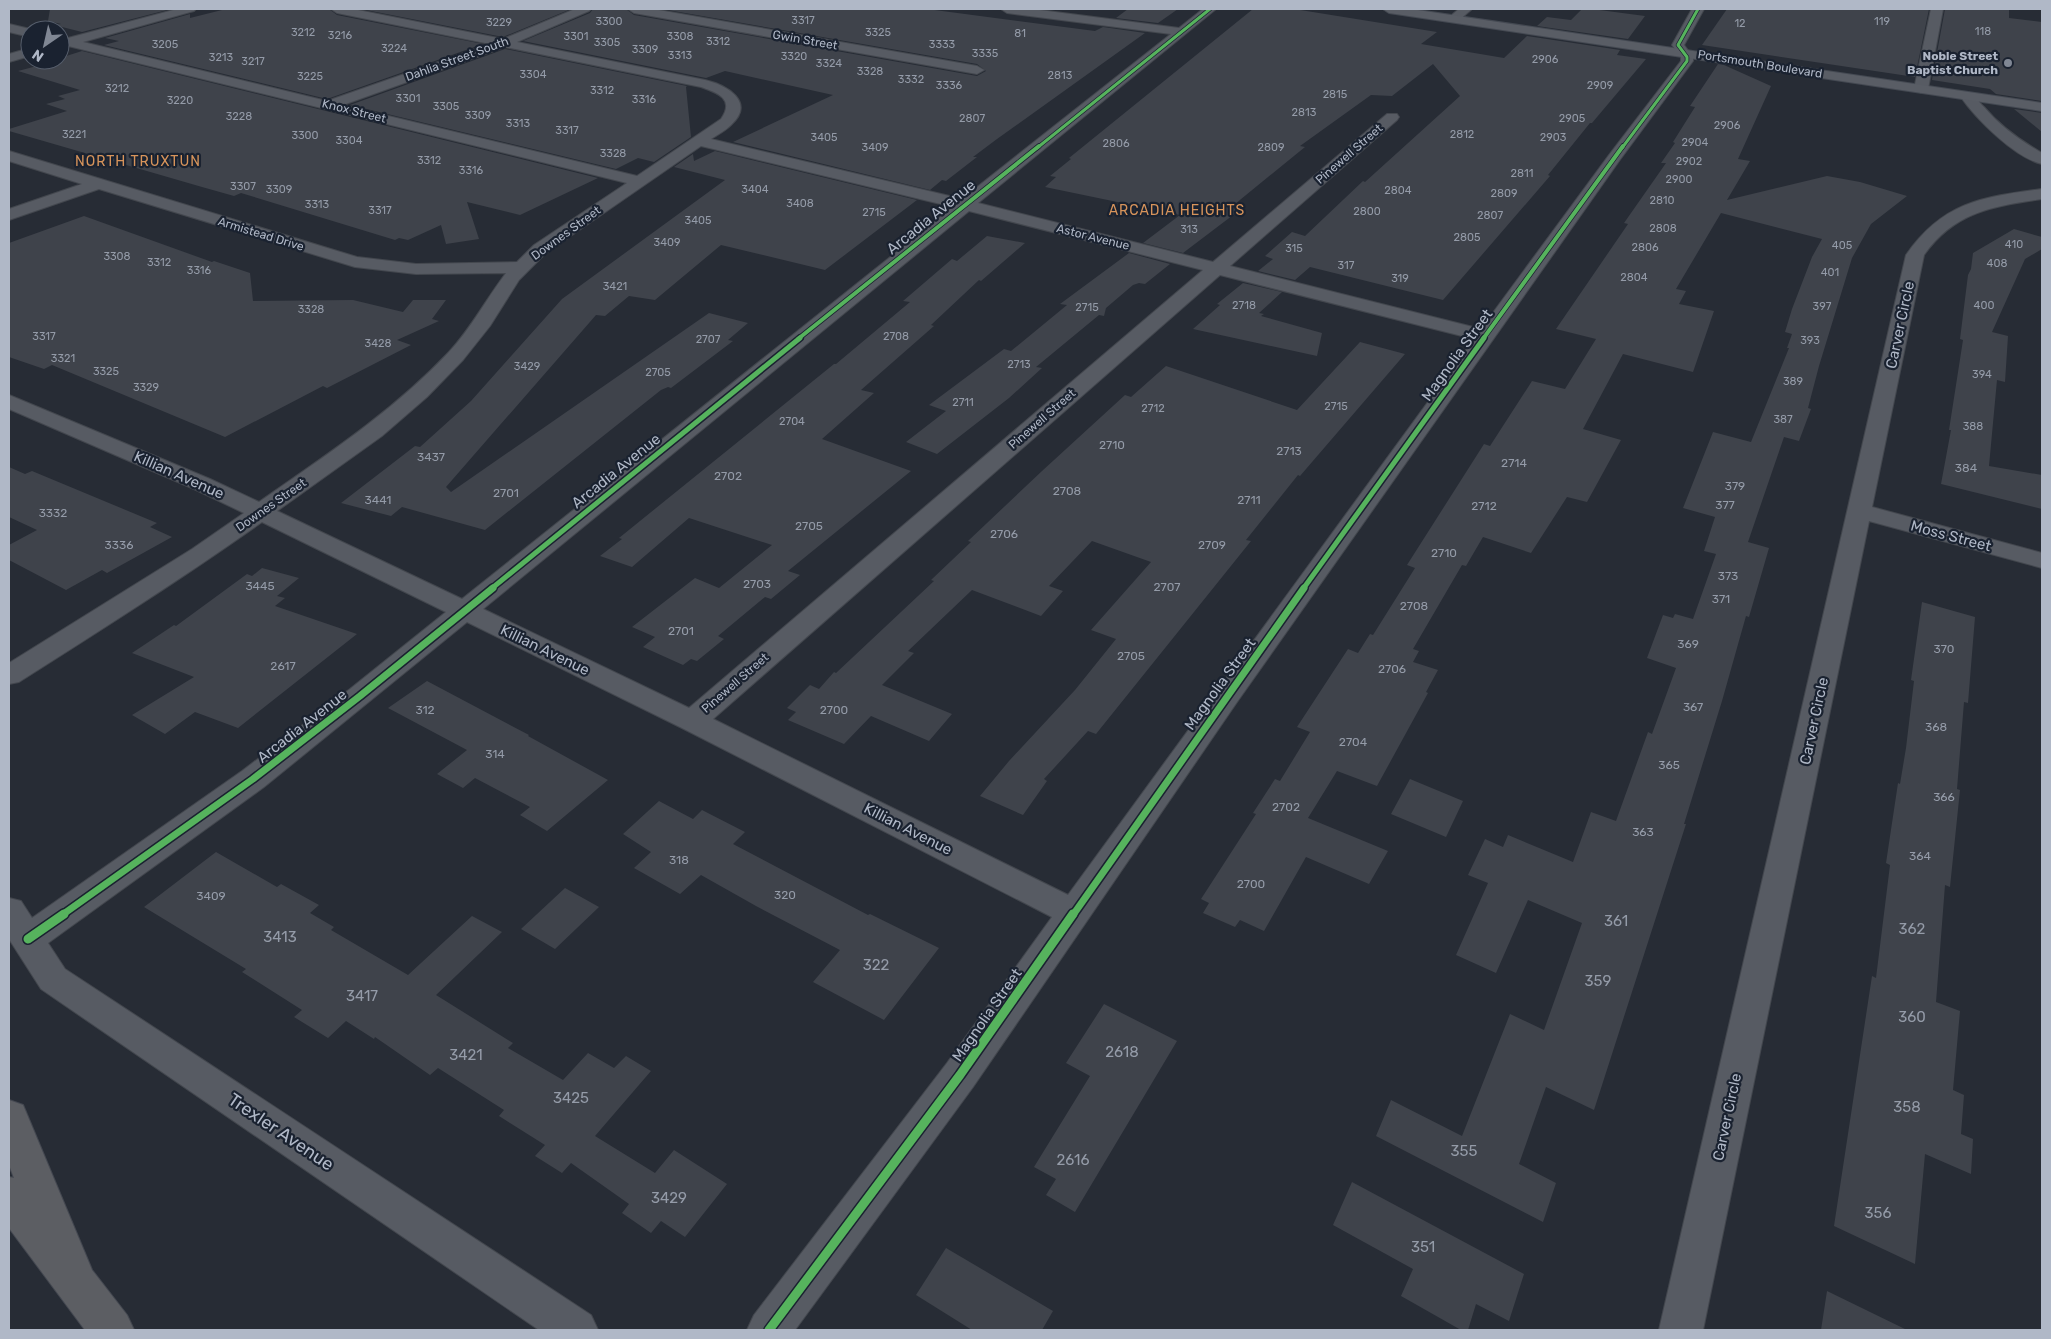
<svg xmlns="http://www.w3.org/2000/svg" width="2051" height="1339" font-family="Rubik,sans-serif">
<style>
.building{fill:#3f434b}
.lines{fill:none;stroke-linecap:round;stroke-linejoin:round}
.minor-casing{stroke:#43474e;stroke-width:2}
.primary-casing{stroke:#444952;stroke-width:2}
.motorway-casing{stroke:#444851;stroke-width:2}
.minor{fill:#575b63;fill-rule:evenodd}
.primary{fill:#595d65;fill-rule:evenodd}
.motorway{fill:#5c5e63;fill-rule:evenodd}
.cycleway-far4-casing{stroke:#1a2230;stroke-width:4.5}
.cycleway-far3-casing{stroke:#1a2230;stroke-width:5.5}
.cycleway-far2-casing{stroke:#1a2230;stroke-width:8}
.cycleway-far1-casing{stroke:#1a2230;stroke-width:10}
.cycleway-casing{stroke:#1a2230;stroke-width:12}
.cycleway-far4{stroke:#56b35d;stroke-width:3}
.cycleway-far3{stroke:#56b35d;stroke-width:4}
.cycleway-far2{stroke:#56b35d;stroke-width:5}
.cycleway-far1{stroke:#56b35d;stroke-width:7}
.cycleway{stroke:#56b35d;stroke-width:9}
.poi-dot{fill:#808794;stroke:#1a2230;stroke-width:2}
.labels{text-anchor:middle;stroke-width:4.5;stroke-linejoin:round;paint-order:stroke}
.far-number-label{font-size:11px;fill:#949ba8}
.far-street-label{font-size:12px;fill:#b0b8c7;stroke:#1a2230}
.far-poi-label{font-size:12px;font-weight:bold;fill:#b0b8c7;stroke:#1a2230;text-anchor:end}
.number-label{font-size:12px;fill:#949ba8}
.far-neighbourhood-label{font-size:14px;letter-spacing:1px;fill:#d7945b;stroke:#1a2230}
.street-label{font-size:15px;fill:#b0b8c7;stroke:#1a2230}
.near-number-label{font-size:15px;fill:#949ba8}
.near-street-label{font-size:18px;fill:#b0b8c7;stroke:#1a2230}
</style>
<rect width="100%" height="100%" fill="#272c35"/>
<g class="building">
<path d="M50 9H171L82 32 54 25 61 24 48 21Z"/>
<path d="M226 9H329L337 15 483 44 327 99 104 45 119 41 105 38 190 14V18Z"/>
<path d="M361 9H571L503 37Z"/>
<path d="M593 9H626L634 15 977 76 986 71 977 64 662 9H927L1095 31 1103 27 1145 33 997 139 973 157H977L946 181 942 180 930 190 733 142 833 95 725 71 706 78 523 41 590 13Z"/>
<path d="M1128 9H1178L1158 23 1116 18Z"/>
<path d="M1253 9H1294L1437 32 1421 44 1504 58 1527 36 1620 50 1617 55 1646 59 1592 123H1590L1548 175 1550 176 1443 300 1310 267 1295 280 1258 271 1273 259 1265 256 1292 232 1305 236 1363 181 1365 182 1460 96 1433 64 1392 96 1371 95 1300 146 1305 147 1235 204 1245 206 1183 253 1143 243 1180 215 1045 187 1056 177 1050 176 1071 159 1069 158Z"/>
<path d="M1582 9H1592L1645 16 1628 39 1537 26 1547 17 1571 20Z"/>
<path d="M1727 9H1929L1915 77 1702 45Z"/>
<path d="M1945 9H2009V18L2042 22V101L1996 94 1990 89 1932 80Z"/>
<path d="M505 49 687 86 686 87 691 137 654 162 638 158 616 169 350 105Z"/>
<path d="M82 51 598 178 520 215 467 202 479 239 446 244 441 225 408 240 399 238 395 240 241 193 234 196 202 187 9 131V129L67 111 46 104 65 99 58 96 80 90 18 71 52 62 49 61 52 60H60V58Z"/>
<path d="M1718 64 1724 65 1771 86 1738 159 1750 161 1727 200 1827 176 1860 182 1907 196 1871 224 1852 258 1819 366 1808 408 1811 409 1799 441 1784 437 1773 469 1748 542 1769 548 1749 617 1746 616 1722 701 1684 824H1686L1594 1110 1546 1087 1519 1164 1556 1183 1543 1222 1376 1136 1391 1100 1462 1136 1510 1014 1544 1030 1582 923 1528 900 1496 973 1456 955 1488 883 1468 875 1485 839 1503 847 1508 835 1573 862 1591 812 1616 821 1648 732 1652 734 1676 668 1647 658 1663 615 1673 618 1675 614 1693 619 1716 554 1704 551 1715 517 1683 508 1713 432 1751 442 1789 348H1787L1792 334 1785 332 1792 309 1812 257 1822 239 1721 213 1676 289 1686 291 1679 304 1714 311 1693 372 1623 354 1583 429 1621 440 1587 502 1567 497 1531 553 1483 537 1466 566 1462 565 1413 649 1419 651 1413 662 1438 670 1426 692 1428 693 1377 786 1337 771 1308 818 1388 851 1369 884 1306 857 1264 931 1240 920 1235 927 1203 913 1209 903 1201 899 1256 814 1253 813 1275 779 1280 781 1310 732 1297 727 1348 649 1358 653 1370 634 1373 635 1415 568 1407 565 1484 444 1490 446 1532 381 1565 389 1596 339 1556 329 1628 224 1624 223 1666 163H1661L1675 143 1673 142 1695 107 1690 106Z"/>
<path d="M2014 109 2042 113V132Z"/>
<path d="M715 151 917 200 825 270 721 245 655 300 629 296 605 316 596 315 446 487 451 492 709 313 748 323 728 340 733 341 671 388 668 387 661 390 485 530 402 507 391 516 341 503 415 446 420 447 471 401 562 299 725 180 674 167 693 154 694 161Z"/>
<path d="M84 216 212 262 214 261 250 273 253 301 353 300 403 312 413 300H446L432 319 439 321 397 340 411 345 327 388 323 386 225 437 52 365 44 369 9 357V243Z"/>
<path d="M2014 229 2042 237V249L2025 259 1992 332 2008 336 2005 382 1997 380 1989 466 2042 475V509L1941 484 1951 430H1949L1963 340 1960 339 1968 275 1971 269 1973 253Z"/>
<path d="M987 236 1025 243 981 281 979 280 931 325 934 326 861 390 874 393 822 439 911 471 788 571 800 575 771 599 765 597 718 636 724 639 697 661 691 659 683 665 643 647 655 637 632 627 695 578 719 588 772 545 689 518 632 567 600 556 622 539 619 538 834 364H836L910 302 903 301 952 259 957 261Z"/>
<path d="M1129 253 1170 264 1145 284 1139 283 1133 285 1106 308 1104 316 1099 315 1036 367 1042 368 1009 398 937 454 906 442 946 411 929 405 1004 349 1011 351 1067 305 1060 304Z"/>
<path d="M1243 283 1282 292 1259 313 1264 314 1261 316 1322 333 1317 356 1193 329 1220 305 1217 304Z"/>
<path d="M1360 342 1405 354 1300 476 1298 475 1246 540 1251 541 1096 734 1088 731 1044 779 1047 781 1023 815 980 796 1009 761 1075 690 1116 639 1091 630 1151 562 1092 541 1049 586 1063 591 1041 616 972 590 908 651 914 653 882 685 952 714 929 741 871 716 844 744 788 720 796 712 787 708 810 685 819 689 834 672 836 673 934 581 931 580 971 542 968 541 1042 471 1125 395 1131 397 1166 366 1297 410Z"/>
<path d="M9 467 25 474 32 471 157 523 150 527 172 537 107 573 102 570 66 590 9 560V545L37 530 9 517Z"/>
<path d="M262 568 299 578 277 596 285 598 275 606 357 634 238 728 195 712 165 734 132 715 194 677 132 653 174 625 176 626 247 574 252 576Z"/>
<path d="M1922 602 1975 617 1968 703 1964 702 1957 789 1960 790 1950 887 1945 885 1936 1002 1960 1011 1953 1090 1964 1095 1961 1134 1973 1139 1971 1174 1925 1154 1915 1264 1834 1226 1872 976 1876 978 1890 865 1886 863 1898 783 1900 784 1906 748 1914 681 1911 680Z"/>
<path d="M427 681 529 735 528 736 608 780 547 831 520 815 530 807 475 778 463 788 437 774 467 750 388 708Z"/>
<path d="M1410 779 1463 801 1446 837 1391 814Z"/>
<path d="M659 801 693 819 702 810 745 832 733 844 868 915 870 914 939 948 884 1020 813 982 840 950 756 906 701 875 680 894 634 868 651 852 623 834Z"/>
<path d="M216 852 277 887 281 884 319 905 310 913 334 927 331 930 408 975 472 916 502 932 436 995 513 1043 508 1048 563 1080 588 1053 614 1068 626 1056 651 1071 595 1136 655 1173 674 1150 727 1184 685 1237 661 1221 651 1233 622 1213 629 1204 571 1163 562 1173 535 1156 545 1145 499 1116 504 1110 438 1068 430 1075 375 1037 374 1039 346 1021 328 1038 294 1017 302 1010 242 972 246 969 144 907Z"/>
<path d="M565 888 599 907 555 949 521 929Z"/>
<path d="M1104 1004 1177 1041 1075 1212 1046 1195 1056 1179 1034 1167 1090 1076 1066 1063Z"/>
<path d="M1352 1182 1524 1274 1509 1321 1476 1304 1468 1330H1461L1401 1296 1413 1269 1333 1225Z"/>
<path d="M946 1248 1053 1311 1042 1330H972L916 1295Z"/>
<path d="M1827 1291 1907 1330H1821Z"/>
</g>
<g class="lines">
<defs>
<g id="minor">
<path d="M177 9H196L194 11 83 42 327 101 490 44 337 13 331 9H353L503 39 575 9H591L589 11 517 42 705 80C727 85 756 102 731 125 725 131 717 135 711 139L962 199 1171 34 1007 13 1001 9H1032L1179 28 1203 9H1216L978 203 1213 262 1387 114H1397L1399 117 1397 120 1230 266 1481 329 1609 155 1681 61V57L1672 45 1692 9H1704L1684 45 1693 57V61L1619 161 1237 702 973 1087 795 1330H747L754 1315 947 1063 1052 917 682 728 467 622 264 787 48 943 65 969 591 1315 598 1330H539L41 989 9 939V898L21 901 32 918 242 771 350 689 446 612 262 522C183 578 101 630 19 682L9 684V663L192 549 244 513 194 489 9 409V395L210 479 259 502C325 456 392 412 448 353 471 329 486 299 506 273L416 274 355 267 99 189 9 220V209L82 184 9 161V151L357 257 416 264 517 262 534 245 627 183 60 44V36L68 38ZM505 47 701 87C718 93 735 99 721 119L637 176 343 105ZM701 146 953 207 462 599 277 511 382 436 427 397 463 360 490 326 519 280 546 253ZM969 211 1203 270 689 708 483 609ZM1220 275 1474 339 1068 895 713 719Z"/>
<path d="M628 9H653L977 66 984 70 977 74 634 13Z"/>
<path d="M1459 9H1472L1458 21H1450L1448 18Z"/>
<path d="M1931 9H1943L1928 89 1921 93 1914 89Z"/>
<path d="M9 24 30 29 33 30H30V37L9 32Z"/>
<path d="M30 48V56L9 62V54Z"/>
<path d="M1967 92C1975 94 1978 102 1984 107 2000 126 2021 141 2042 153V164C2015 158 1976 119 1960 96Z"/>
<path d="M2042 189V199C1993 206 1954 212 1924 255L1872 507 2042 553V568L1869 521 1703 1330H1659L1906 255C1943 202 1982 197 2042 189Z"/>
</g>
<path id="primary" d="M1383 9H1411L2042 103V111L1389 13Z"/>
<path id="motorway" d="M9 1100 23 1105 92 1270 127 1315 134 1330H85L9 1228V1177L14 1178 9 1165Z"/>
</defs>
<use href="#minor" class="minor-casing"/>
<use href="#primary" class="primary-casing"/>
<use href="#motorway" class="motorway-casing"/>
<use href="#minor" class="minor"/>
<use href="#primary" class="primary"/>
<use href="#motorway" class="motorway"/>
<defs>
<g id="cycleway-far4">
<path d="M1037 148 1210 9"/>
<path d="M1622 148 1687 61V57L1678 45 1698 9"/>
</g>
<g id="cycleway-far3">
<path d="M798 339 1039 146"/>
<path d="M1483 339 1623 146"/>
</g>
<g id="cycleway-far2">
<path d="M491 589 800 338"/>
<path d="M1303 589 1484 338"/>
</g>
<g id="cycleway-far1">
<path d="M62 915 253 779 360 696 493 588"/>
<path d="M1073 915 1304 588"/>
</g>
<g id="cycleway">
<path d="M28 939 64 914"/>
<path d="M769 1330 960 1075 1073 914"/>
</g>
</defs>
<use href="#cycleway-far4" class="cycleway-far4-casing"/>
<use href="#cycleway-far3" class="cycleway-far3-casing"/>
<use href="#cycleway-far2" class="cycleway-far2-casing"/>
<use href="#cycleway-far1" class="cycleway-far1-casing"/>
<use href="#cycleway" class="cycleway-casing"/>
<use href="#cycleway-far4" class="cycleway-far4"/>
<use href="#cycleway-far3" class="cycleway-far3"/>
<use href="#cycleway-far2" class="cycleway-far2"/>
<use href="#cycleway-far1" class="cycleway-far1"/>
<use href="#cycleway" class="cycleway"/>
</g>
<circle class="poi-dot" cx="2008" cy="63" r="5"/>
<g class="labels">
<g class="far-number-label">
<text x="803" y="24">3317</text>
<text x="609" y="25">3300</text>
<text x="1882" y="25">119</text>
<text x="499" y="26">3229</text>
<text x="1740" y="27">12</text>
<text x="1983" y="35">118</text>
<text x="303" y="36">3212</text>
<text x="878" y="36">3325</text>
<text x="1020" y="37">81</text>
<text x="340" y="39">3216</text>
<text x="576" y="40">3301</text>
<text x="680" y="40">3308</text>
<text x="718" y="45">3312</text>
<text x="607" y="46">3305</text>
<text x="165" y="48">3205</text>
<text x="942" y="48">3333</text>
<text x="394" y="52">3224</text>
<text x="645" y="53">3309</text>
<text x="985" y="57">3335</text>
<text x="680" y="59">3313</text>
<text x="794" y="60">3320</text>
<text x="221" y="61">3213</text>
<text x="1545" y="63">2906</text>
<text x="253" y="65">3217</text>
<text x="829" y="67">3324</text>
<text x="870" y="75">3328</text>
<text x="533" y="78">3304</text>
<text x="1060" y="79">2813</text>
<text x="310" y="80">3225</text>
<text x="911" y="83">3332</text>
<text x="949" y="89">3336</text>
<text x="1600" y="89">2909</text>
<text x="117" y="92">3212</text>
<text x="602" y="94">3312</text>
<text x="1335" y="98">2815</text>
<text x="408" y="102">3301</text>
<text x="644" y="103">3316</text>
<text x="180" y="104">3220</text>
<text x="446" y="110">3305</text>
<text x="1304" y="116">2813</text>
<text x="478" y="119">3309</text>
<text x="239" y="120">3228</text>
<text x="972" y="122">2807</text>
<text x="1572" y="122">2905</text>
<text x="518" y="127">3313</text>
<text x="1727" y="129">2906</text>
<text x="567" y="134">3317</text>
<text x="74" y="138">3221</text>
<text x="1462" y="138">2812</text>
<text x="305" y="139">3300</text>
<text x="824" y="141">3405</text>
<text x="1553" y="141">2903</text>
<text x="349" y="144">3304</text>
<text x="1695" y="146">2904</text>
<text x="1116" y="147">2806</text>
<text x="875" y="151">3409</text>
<text x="1271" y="151">2809</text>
<text x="613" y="157">3328</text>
<text x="429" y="164">3312</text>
<text x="1689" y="165">2902</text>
<text x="471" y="174">3316</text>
<text x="1522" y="177">2811</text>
<text x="1679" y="183">2900</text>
<text x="243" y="190">3307</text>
<text x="279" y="193">3309</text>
<text x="755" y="193">3404</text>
<text x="1398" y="194">2804</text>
<text x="1504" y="197">2809</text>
<text x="1662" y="204">2810</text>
<text x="800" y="207">3408</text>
<text x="317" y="208">3313</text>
<text x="380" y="214">3317</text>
<text x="1367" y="215">2800</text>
<text x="874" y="216">2715</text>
<text x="1490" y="219">2807</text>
<text x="698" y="224">3405</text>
<text x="1663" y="232">2808</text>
<text x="1189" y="233">313</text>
<text x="1467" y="241">2805</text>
<text x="667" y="246">3409</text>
<text x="2014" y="248">410</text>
<text x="1842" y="249">405</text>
<text x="1645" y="251">2806</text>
<text x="1294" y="252">315</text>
<text x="117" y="260">3308</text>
<text x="159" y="266">3312</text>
<text x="1997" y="267">408</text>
<text x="1346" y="269">317</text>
<text x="199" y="274">3316</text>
<text x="1830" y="276">401</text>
<text x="1634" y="281">2804</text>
<text x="1400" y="282">319</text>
<text x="615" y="290">3421</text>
<text x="1244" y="309">2718</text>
<text x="1984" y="309">400</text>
<text x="1822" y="310">397</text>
<text x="1087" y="311">2715</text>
<text x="311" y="313">3328</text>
<text x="44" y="340">3317</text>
<text x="896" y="340">2708</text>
<text x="708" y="343">2707</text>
<text x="1810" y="344">393</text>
<text x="378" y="347">3428</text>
<text x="63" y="362">3321</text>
<text x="1019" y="368">2713</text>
<text x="527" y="370">3429</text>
<text x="106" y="375">3325</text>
<text x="658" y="376">2705</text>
<text x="1982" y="378">394</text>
<text x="1793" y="385">389</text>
<text x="146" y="391">3329</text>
<text x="963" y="406">2711</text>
<text x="1336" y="410">2715</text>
<text x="1153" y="412">2712</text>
<text x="1783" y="423">387</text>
<text x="792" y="425">2704</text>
<text x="1973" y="430">388</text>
</g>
<g class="far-street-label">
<text transform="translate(805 40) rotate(10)" y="4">Gwin Street</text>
<text transform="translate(457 59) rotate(-20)" y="4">Dahlia Street South</text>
<text transform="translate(1760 64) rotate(9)" y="4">Portsmouth Boulevard</text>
<text transform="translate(354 111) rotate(14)" y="4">Knox Street</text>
<text transform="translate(1349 154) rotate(-41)" y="4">Pinewell Street</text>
<text transform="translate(566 233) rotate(-36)" y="4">Downes Street</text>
<text transform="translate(261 234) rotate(17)" y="4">Armistead Drive</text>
<text transform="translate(1093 237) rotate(14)" y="4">Astor Avenue</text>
<text transform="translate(1042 419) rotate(-41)" y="4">Pinewell Street</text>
<text transform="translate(271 505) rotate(-35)" y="4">Downes Street</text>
<text transform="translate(735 683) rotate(-41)" y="4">Pinewell Street</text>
</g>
<g class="far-poi-label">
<text x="1998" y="60">Noble Street<tspan x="1998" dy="14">Baptist Church</tspan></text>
</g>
<g class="number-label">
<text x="1112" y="449">2710</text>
<text x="1289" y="455">2713</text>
<text x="431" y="461">3437</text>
<text x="1514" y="467">2714</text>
<text x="1966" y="472">384</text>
<text x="728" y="480">2702</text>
<text x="1735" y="490">379</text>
<text x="1067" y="495">2708</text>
<text x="506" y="497">2701</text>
<text x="378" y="504">3441</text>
<text x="1249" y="504">2711</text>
<text x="1725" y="509">377</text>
<text x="1484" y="510">2712</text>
<text x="53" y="517">3332</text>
<text x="809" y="530">2705</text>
<text x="1004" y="538">2706</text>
<text x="119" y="549">3336</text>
<text x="1212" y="549">2709</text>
<text x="1444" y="557">2710</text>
<text x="1728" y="580">373</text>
<text x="757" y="588">2703</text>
<text x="260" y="590">3445</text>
<text x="1167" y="591">2707</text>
<text x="1721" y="603">371</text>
<text x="1414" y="610">2708</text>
<text x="681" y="635">2701</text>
<text x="1688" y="648">369</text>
<text x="1944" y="653">370</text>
<text x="1131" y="660">2705</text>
<text x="283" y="670">2617</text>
<text x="1392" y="673">2706</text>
<text x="1693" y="711">367</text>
<text x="425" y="714">312</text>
<text x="834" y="714">2700</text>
<text x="1936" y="731">368</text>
<text x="1353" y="746">2704</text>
<text x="495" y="758">314</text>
<text x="1669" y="769">365</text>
<text x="1944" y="801">366</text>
<text x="1286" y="811">2702</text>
<text x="1643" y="836">363</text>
<text x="1920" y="860">364</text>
<text x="679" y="864">318</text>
<text x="1251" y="888">2700</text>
<text x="785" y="899">320</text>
<text x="211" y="900">3409</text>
</g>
<g class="far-neighbourhood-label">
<text x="138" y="166">NORTH TRUXTUN</text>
<text x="1177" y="215">ARCADIA HEIGHTS</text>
</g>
<g class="street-label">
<text transform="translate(931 217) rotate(-39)" y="5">Arcadia Avenue</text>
<text transform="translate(1900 325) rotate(-78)" y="5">Carver Circle</text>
<text transform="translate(1457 355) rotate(-54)" y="5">Magnolia Street</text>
<text transform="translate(616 471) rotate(-39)" y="5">Arcadia Avenue</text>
<text transform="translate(179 475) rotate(24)" y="5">Killian Avenue</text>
<text transform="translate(1951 536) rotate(15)" y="5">Moss Street</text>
<text transform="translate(545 650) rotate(26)" y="5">Killian Avenue</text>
<text transform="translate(1220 684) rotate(-54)" y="5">Magnolia Street</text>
<text transform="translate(1814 721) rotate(-78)" y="5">Carver Circle</text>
<text transform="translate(302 726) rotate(-38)" y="5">Arcadia Avenue</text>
<text transform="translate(908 829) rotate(27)" y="5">Killian Avenue</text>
<text transform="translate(987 1015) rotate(-55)" y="5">Magnolia Street</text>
<text transform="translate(1727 1117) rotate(-78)" y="5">Carver Circle</text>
</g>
<g class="near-number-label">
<text x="1616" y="926">361</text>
<text x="1912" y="934">362</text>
<text x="280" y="942">3413</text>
<text x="876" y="970">322</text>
<text x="1598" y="986">359</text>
<text x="362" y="1001">3417</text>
<text x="1912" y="1022">360</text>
<text x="1122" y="1057">2618</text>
<text x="466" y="1060">3421</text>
<text x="571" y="1103">3425</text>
<text x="1907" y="1112">358</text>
<text x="1464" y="1156">355</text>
<text x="1073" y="1165">2616</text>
<text x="669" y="1203">3429</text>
<text x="1878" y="1218">356</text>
<text x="1423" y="1252">351</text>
</g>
<g class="near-street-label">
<text transform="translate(281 1132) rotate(34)" y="6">Trexler Avenue</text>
</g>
</g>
<rect width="2051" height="1339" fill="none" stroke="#b0b8c7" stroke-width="20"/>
<g transform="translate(45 45) rotate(214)"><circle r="24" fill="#1a2230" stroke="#565e6c"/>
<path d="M0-4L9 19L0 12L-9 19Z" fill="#808794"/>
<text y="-8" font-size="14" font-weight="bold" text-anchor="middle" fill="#b0b8c7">N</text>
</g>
</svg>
